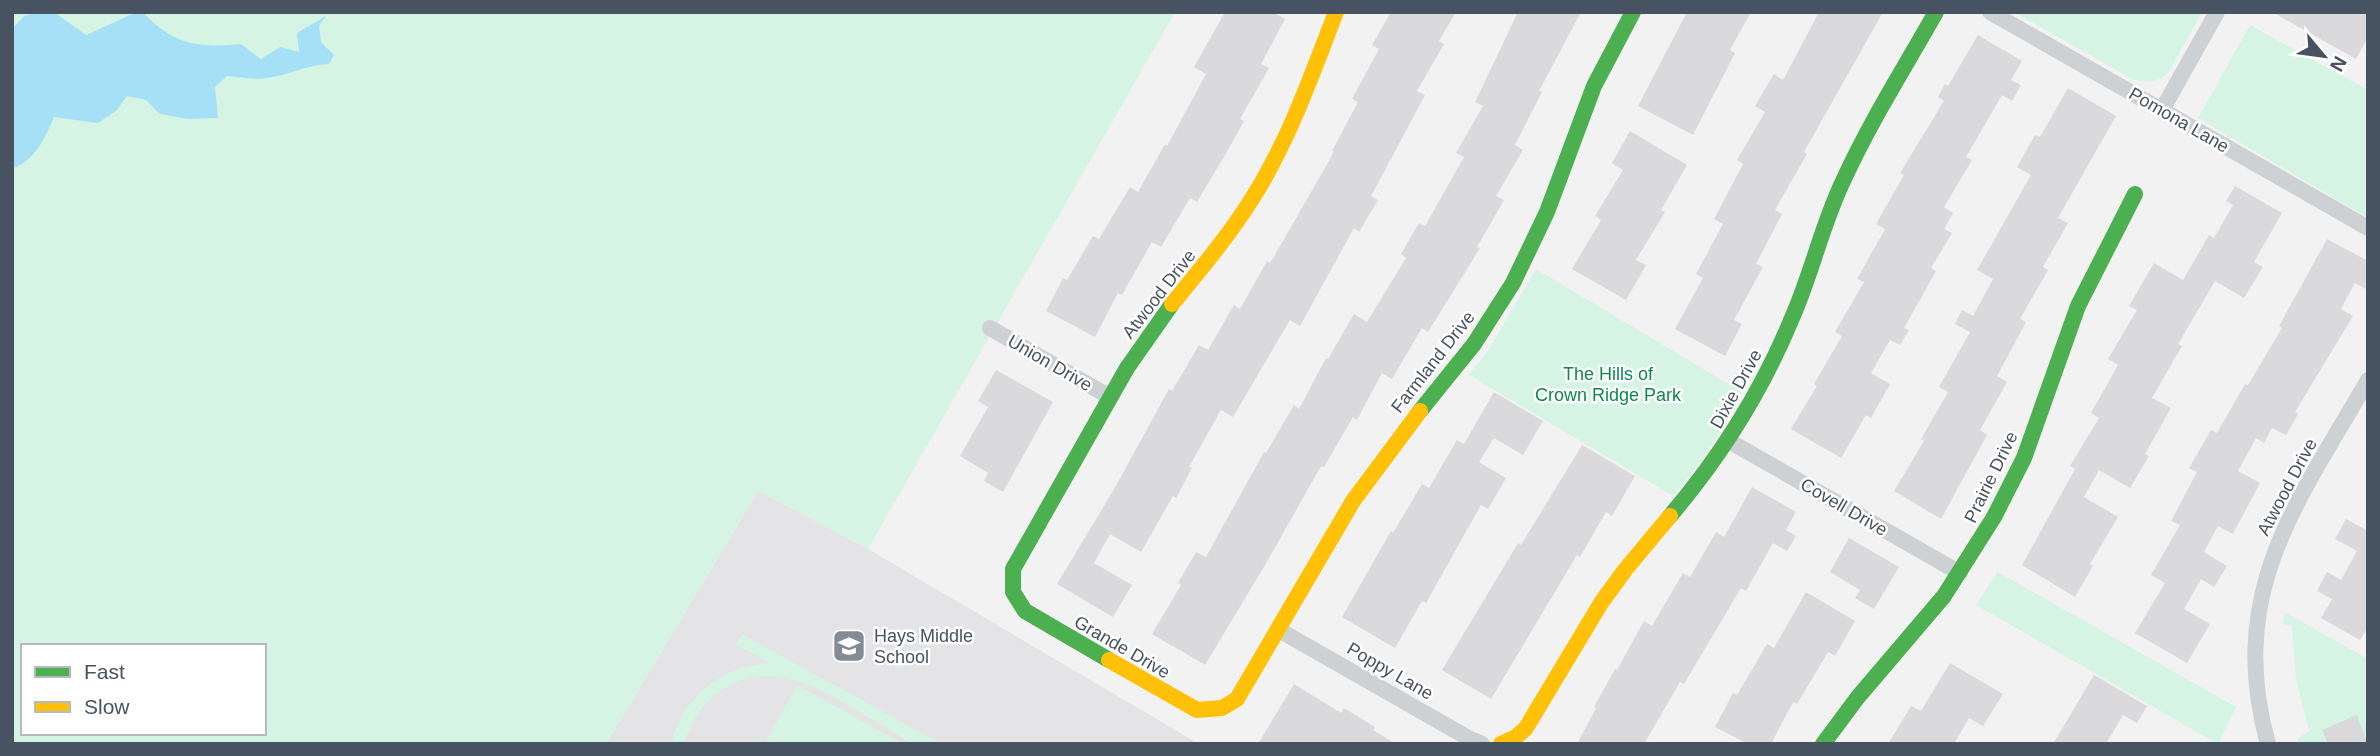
<svg xmlns="http://www.w3.org/2000/svg" width="2380" height="756" font-family="Helvetica,sans-serif">
<style>
.education{fill:#e4e3e5}
.green{fill:#d5f4e3;fill-rule:evenodd}
.water{fill:#a5e0f6}
.building{fill:#dadadc}
.lines{fill:none;stroke-linecap:round;stroke-linejoin:round}
.street{stroke:#ced1d3;stroke-width:16}
.fast{stroke:#4caf50;stroke-width:16}
.slow{stroke:#ffc107;stroke-width:16}
.labels{text-anchor:middle;stroke-width:5;stroke-linejoin:round;paint-order:stroke}
.street-label{font-size:18px;fill:#475361;stroke:#fff}
.park-label{font-size:18px;fill:#0c8852;stroke:#fff}
.poi-label{font-size:18px;fill:#475361;stroke:#fff;text-anchor:start}
</style>
<rect width="100%" height="100%" fill="#f3f2f2"/>
<path class="education" d="M758 491 868 549 1199 744H606Z"/>
<g class="green">
<path d="M12 12H1175L868 549 758 491 606 744H12ZM23 646H264V733H23Z"/>
<path d="M2014 12H2202L2168 73C2156 84 2146 82 2132 79Z"/>
<path d="M2250 25 2368 90V218L2198 118Z"/>
<path d="M1536 269 1742 392C1723 428 1701 465 1673 496L1469 375 1488 351Z"/>
<path d="M1998 572 2236 707 2218 744 1976 605Z"/>
<path d="M2286 613 2368 659V744H2298L2297 739 2309 731 2296 679 2292 626 2282 624Z"/>
<path d="M742 634 942 744C934 744 923 746 915 744 906 741 895 733 887 728 841 703 783 656 729 686 705 699 692 719 684 744H671C683 697 721 665 770 663L736 645Z"/>
<path d="M797 685 904 744H765Z"/>
</g>
<path class="water" d="M40 12H54L86 35 137 12H143C173 45 198 48 241 44L261 59 280 47 299 52 297 33 326 16 319 26 321 42 334 55 329 64C305 65 290 75 267 78 254 80 240 77 227 76L215 87 218 118 188 119 160 114 146 100 127 96 116 111 98 123 54 117C44 140 36 159 12 169V29L24 16Z"/>
<g class="building">
<path d="M1225 12H1273L1285 19 1261 64 1269 68 1240 119 1244 121 1228 150 1197 202 1190 198 1161 247 1152 242 1122 295 1118 293 1095 337 1046 311 1063 278 1067 280 1093 236 1099 239 1130 187 1138 192 1165 144 1167 146 1206 74 1194 67Z"/>
<path d="M1391 12H1456L1439 41 1444 44 1417 91 1425 95 1371 196 1378 200 1359 232 1354 228 1300 326 1290 320 1233 417 1221 410 1189 467 1192 468 1176 498 1173 496 1141 552 1110 534 1094 563 1132 585 1113 617 1057 584 1113 491 1169 389 1172 391 1199 345 1208 350 1234 305 1240 309 1267 261 1270 263 1298 215 1334 152 1332 151 1358 102 1352 99 1379 49 1372 45Z"/>
<path d="M1518 12H1581L1539 91 1542 92 1515 145 1523 150 1496 196 1504 200 1477 247 1480 248 1428 332 1422 328 1392 379 1382 373 1357 420 1353 417 1324 467 1321 466 1268 560 1205 665 1152 634 1181 585 1178 583 1196 552 1206 557 1264 452 1266 453 1294 405 1299 409 1326 358 1328 359 1354 314 1367 322 1406 258 1401 254 1419 223 1425 226 1464 157 1456 153 1483 106 1475 102Z"/>
<path d="M1687 12H1751L1730 50 1735 53 1693 135 1638 106Z"/>
<path d="M1819 12H1883L1804 152 1807 154 1775 210 1782 214 1756 264 1763 267 1734 320 1742 324 1725 356 1675 329 1703 278 1696 274 1723 224 1714 219 1743 164 1737 160 1765 112 1755 106 1774 74 1783 80Z"/>
<path d="M2272 12H2368V37L2356 59Z"/>
<path d="M1978 35 2022 61 2011 80 2021 85 2012 101 2002 95 1966 157 1972 160 1944 207 1953 213 1944 229 1952 233 1931 268 1936 271 1904 328 1909 330 1900 345 1890 340 1871 373 1890 384 1871 418 1866 415 1841 458 1791 429 1817 386 1814 384 1842 336 1835 332 1864 282 1857 279 1885 229 1876 224 1904 175 1900 173 1944 101 1938 97 1945 84 1948 86Z"/>
<path d="M2068 88 2116 116 2058 218 2068 223 2043 267 2048 270 2020 319 2026 322 1997 376 2007 382 1980 430 1987 435 1941 519 1894 491 1924 441 1921 439 1948 392 1939 387 1970 332 1955 324 1962 310 1973 316 1993 279 1977 270 2031 175 2017 167 2035 135 2040 137Z"/>
<path d="M1630 131 1687 165 1661 210 1665 212 1636 260 1646 265 1626 300 1572 269 1601 220 1595 216 1623 170 1612 163Z"/>
<path d="M2235 186 2282 213 2254 262 2263 267 2244 298 2215 281 2178 344 2182 346 2152 398 2171 408 2145 454 2149 456 2130 488 2099 470 2084 497 2118 517 2090 564 2093 566 2075 597 2022 565 2075 469 2070 466 2099 418 2091 413 2118 365 2108 359 2137 310 2129 306 2154 263 2183 280 2209 235 2214 238 2233 205 2226 201Z"/>
<path d="M2327 239 2368 261V290L2355 283 2341 309 2353 316 2295 412 2298 414 2286 435 2272 428 2264 443 2256 438 2238 471 2260 483 2233 534 2218 526 2204 552 2227 566 2214 587 2201 579 2184 609 2210 624 2187 663 2135 633 2165 583 2151 575 2180 525 2171 521 2197 472 2189 468 2211 430 2217 433 2245 384 2248 385 2282 328 2279 326Z"/>
<path d="M996 370 1053 402 1003 492 984 481 988 473 960 456 988 407 978 401Z"/>
<path d="M1494 392 1543 421 1523 455 1494 438 1479 462 1506 478 1488 509 1481 505 1426 603 1422 601 1395 648 1342 617 1391 531 1393 533 1422 484 1429 488 1457 440 1464 444Z"/>
<path d="M1582 445 1635 476 1612 516 1606 512 1580 557 1577 555 1491 699 1442 670 1518 543 1521 545Z"/>
<path d="M1752 487 1796 512 1786 530 1796 536 1787 551 1773 543 1746 591 1741 588 1684 684 1680 682 1644 744H1577L1596 708 1594 707 1615 669 1617 670 1644 621 1652 626 1683 573 1690 577 1716 532 1724 537Z"/>
<path d="M2346 519 2368 531V627L2360 640 2321 618 2332 599 2317 591 2327 572 2341 580 2357 551 2335 539Z"/>
<path d="M1849 538 1899 567 1874 609 1855 598 1860 590 1830 572Z"/>
<path d="M1806 592 1855 621 1835 656 1828 652 1797 704 1793 702 1771 744H1748L1715 727 1733 693 1737 695 1767 644 1774 648Z"/>
<path d="M1950 663 2003 694 1983 726 1969 718 1954 744H1888L1911 706 1921 711Z"/>
<path d="M2094 675 2147 706 2137 723 2123 715 2106 744H2053Z"/>
<path d="M1294 684 1341 713 1344 708 1375 727 1373 730 1396 744H1258Z"/>
<path d="M2357 715 2368 744H2328L2322 730Z"/>
</g>
<g class="lines">
<g class="street">
<path d="M1990 12 2368 228"/>
<path d="M2162 110 2217 12"/>
<path d="M990 328 1110 397"/>
<path d="M1729 441 1960 573"/>
<path d="M1279 630 1470 739 1482 744"/>
<path d="M2268 744C2226 592 2296 505 2368 380"/>
</g>
<g class="fast">
<path d="M1420 411 1474 344 1513 283 1547 212 1594 86 1633 12"/>
<path d="M1670 516C1721 456 1762 391 1792 318 1812 273 1822 224 1844 179 1870 122 1905 67 1936 12"/>
<path d="M1109 660 1025 611 1013 592V569L1127 368 1172 304"/>
<path d="M1823 744 1858 697 1944 596 1994 517 2024 458 2078 306 2135 194"/>
</g>
<g class="slow">
<path d="M1172 304C1199 271 1227 238 1250 202 1288 143 1311 77 1336 12"/>
<path d="M1109 660 1197 710 1222 708 1237 699 1353 501 1420 411"/>
<path d="M1501 744 1516 737 1526 728 1601 603 1625 570 1670 516"/>
</g>
</g>
<defs>
<symbol id="school-square" viewBox="-11 -11 22 22"><rect x="-9" y="-9" width="18" height="18" rx="4" fill="#838b94" stroke="#fff"/><path d="M0-5L7-2L0 1L-7-2ZM-4 1L0 2.5L4 1V4Q0 6-4 4Z" fill="#fff"/></symbol>
</defs>
<g fill-rule="evenodd">
<use href="#school-square" x="830" y="627" width="38" height="38"/>
</g>
<g class="labels">
<g class="street-label">
<text transform="translate(2179 120) rotate(30)" y="6">Pomona Lane</text>
<text transform="translate(1159 294) rotate(-52)" y="6">Atwood Drive</text>
<text transform="translate(1433 362) rotate(-52)" y="6">Farmland Drive</text>
<text transform="translate(1050 363) rotate(30)" y="6">Union Drive</text>
<text transform="translate(1736 389) rotate(-61)" y="6">Dixie Drive</text>
<text transform="translate(1991 477) rotate(-64)" y="6">Prairie Drive</text>
<text transform="translate(2287 487) rotate(-62)" y="6">Atwood Drive</text>
<text transform="translate(1844 507) rotate(30)" y="6">Covell Drive</text>
<text transform="translate(1122 647) rotate(30)" y="6">Grande Drive</text>
<text transform="translate(1390 671) rotate(30)" y="6">Poppy Lane</text>
</g>
<g class="park-label">
<text x="1608" y="380">The Hills of<tspan x="1608" dy="21">Crown Ridge Park</tspan></text>
</g>
<g class="poi-label">
<text x="874" y="642">Hays Middle<tspan x="874" dy="21">School</tspan></text>
</g>
</g>
<rect width="2380" height="756" fill="none" stroke="#475361" stroke-width="28"/>
<rect x="21" y="644" width="245" height="91" fill="#ffffff" stroke="#b5bac0" stroke-width="2"/>
<rect x="35" y="667" width="35" height="10" fill="#4caf50" stroke="#b5bac0" stroke-width="2"/>
<text x="84" y="679" font-size="21" fill="#475361">Fast</text>
<rect x="35" y="702" width="35" height="10" fill="#ffc107" stroke="#b5bac0" stroke-width="2"/>
<text x="84" y="714" font-size="21" fill="#475361">Slow</text>
<g transform="translate(2324 56) rotate(119)" stroke="#ffffff" stroke-width="5" paint-order="stroke">
<path d="M0-5L12 26L0 18L-12 26Z" fill="#475361"/>
<text y="-10" font-size="19" font-weight="bold" text-anchor="middle" fill="#475361">N</text>
</g>
</svg>
